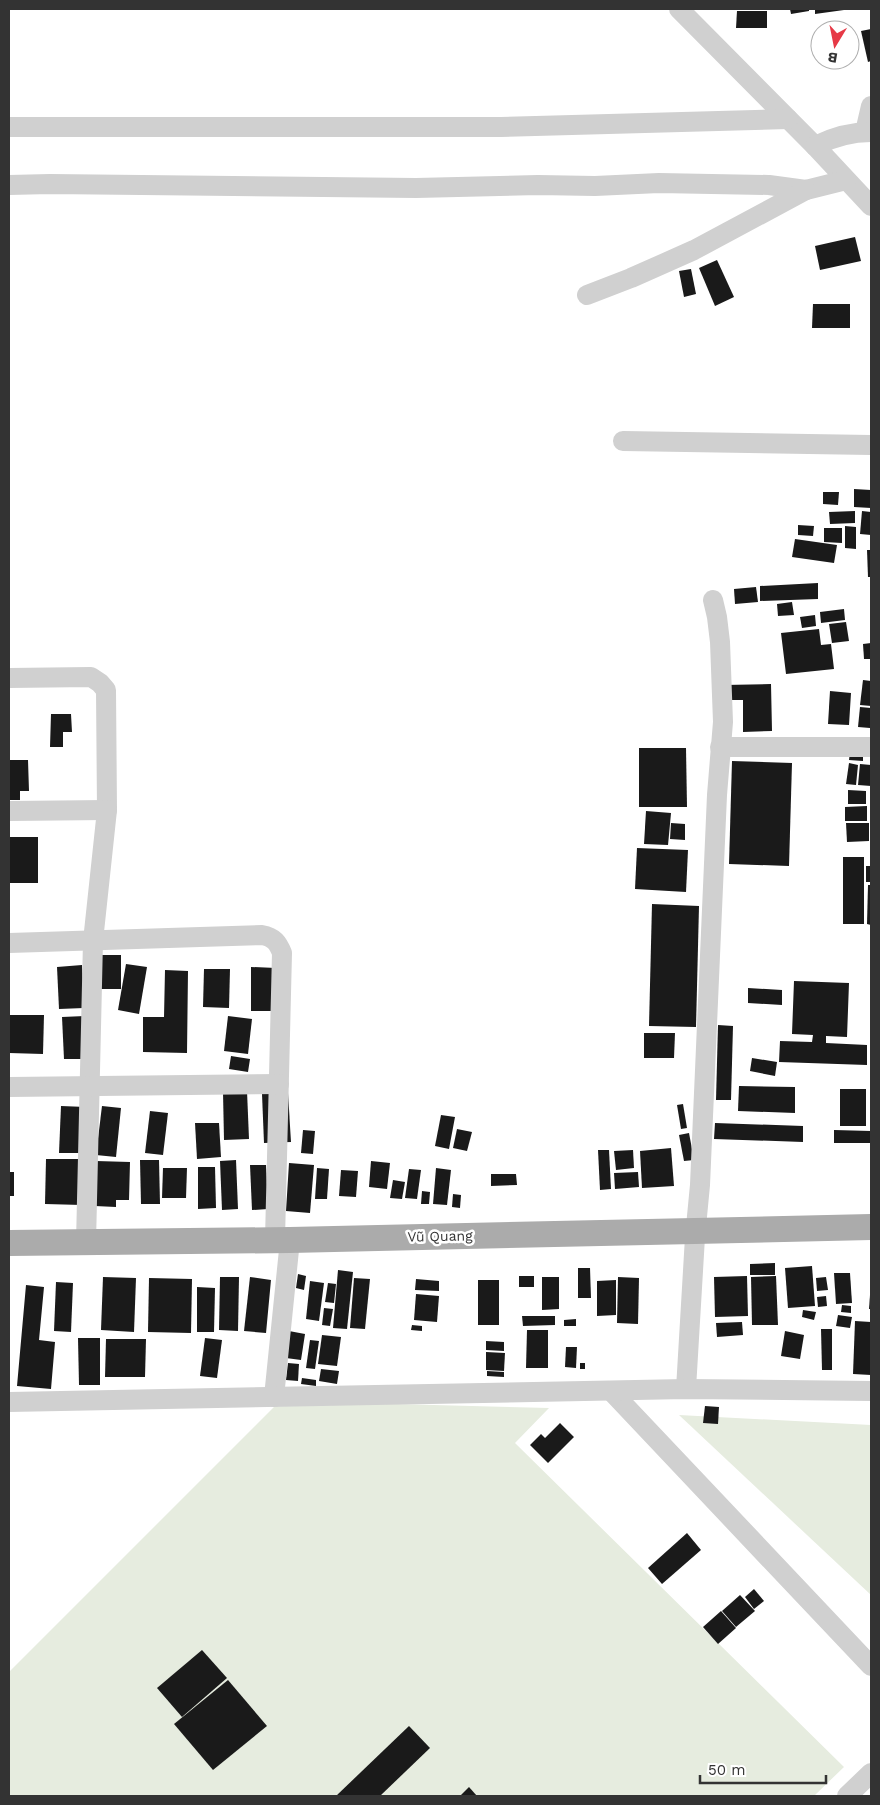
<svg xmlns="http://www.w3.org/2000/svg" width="880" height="1805" font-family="'Work Sans',sans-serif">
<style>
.green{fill:#e6ecdf}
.building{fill:#1a1a1a}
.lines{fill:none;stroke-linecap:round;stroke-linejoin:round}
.minor{stroke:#d0d0d0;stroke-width:20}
.major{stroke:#ababab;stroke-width:26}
.labels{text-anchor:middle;stroke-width:5;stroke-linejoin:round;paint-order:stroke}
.street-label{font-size:14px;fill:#333;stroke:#fff}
</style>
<rect width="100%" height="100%" fill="#fff"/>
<g class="green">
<path d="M280 1401 549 1408 515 1443 844 1767 814 1796H9V1672Z"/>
<path d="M679 1415 871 1425V1595Z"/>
</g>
<g class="building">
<path d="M790 9H809V11L791 14Z"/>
<path d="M815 9H844V10L815 14Z"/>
<path d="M737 11H767V28H736Z"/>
<path d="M871 29V61L868 62 861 31Z"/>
<path d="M855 237 861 261 820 270 815 246Z"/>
<path d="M717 260 734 297 715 306 699 268Z"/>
<path d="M691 269 696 294 684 297 679 271Z"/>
<path d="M813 304H850V328H812Z"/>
<path d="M854 489 871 490V508L854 507Z"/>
<path d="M823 492H839L838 505 823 504Z"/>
<path d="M855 511V523L830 524 829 512Z"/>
<path d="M862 511 871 512V535L860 534Z"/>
<path d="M798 525 814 526 813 536 798 535Z"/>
<path d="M845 526 856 527V549L845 548Z"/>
<path d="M824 528H842V543L824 542Z"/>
<path d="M795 539 837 545 834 563 792 557Z"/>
<path d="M867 550H871V577H868Z"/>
<path d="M818 583V599L760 601V586Z"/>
<path d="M756 587 758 602 735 604 734 589Z"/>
<path d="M792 602 794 615 778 616 777 604Z"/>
<path d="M844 609 845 620 821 623 820 612Z"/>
<path d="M815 615 816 626 802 628 800 617Z"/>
<path d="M846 622 849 641 832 643 829 624Z"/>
<path d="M819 629 821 645 831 644 834 669 786 674 781 633Z"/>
<path d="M871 643V659H864L863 644Z"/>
<path d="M863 680 871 681V706L860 705Z"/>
<path d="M771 684 772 731 743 732V700H724V685Z"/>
<path d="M830 691 851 693 849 725 828 724Z"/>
<path d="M860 707 871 708 870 728 858 727Z"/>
<path d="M51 714H71L72 732H63V747H50Z"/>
<path d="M639 748H686L687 807H639Z"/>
<path d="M850 752 863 753V761L849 760Z"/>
<path d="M9 760H28L29 791H20V800H9Z"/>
<path d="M732 761 792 763 789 866 729 864Z"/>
<path d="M849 763 858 765 856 785 846 784Z"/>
<path d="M860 764 871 765V786L858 785Z"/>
<path d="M848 790 866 791V804H848Z"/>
<path d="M867 806V821H845V807Z"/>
<path d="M646 811 671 813 668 845 644 844Z"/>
<path d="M671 823 685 824V840L670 839Z"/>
<path d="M846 823H869V841L847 842Z"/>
<rect x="9" y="837" width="29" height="46"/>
<path d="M637 848 688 850 686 892 635 889Z"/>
<rect x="843" y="857" width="21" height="67"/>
<rect x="866" y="866" width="5" height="16"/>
<path d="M868 885H871V925L867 924Z"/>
<path d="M652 904 699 906 696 1027 649 1026Z"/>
<rect x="97" y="955" width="24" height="34"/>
<path d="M126 964 147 967 139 1014 118 1010Z"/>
<path d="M82 965 84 1008 59 1009 57 967Z"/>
<path d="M251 967 276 968V1011H251Z"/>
<path d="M204 969H230L229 1008 203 1007Z"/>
<path d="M165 970 188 971 187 1053 143 1052V1017H164Z"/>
<path d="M794 981 849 983 847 1037 826 1036V1043L867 1045V1065L779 1062 780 1041 812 1042 813 1035 792 1034Z"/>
<path d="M748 988 782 990V1005L748 1003Z"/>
<path d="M9 1015H44L43 1054 9 1053Z"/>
<path d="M85 1016 86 1059H64L62 1017Z"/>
<path d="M228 1016 252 1019 248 1054 224 1051Z"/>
<path d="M718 1025 733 1026 731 1100H716Z"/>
<path d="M644 1033H675L674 1058H644Z"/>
<path d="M231 1056 250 1059 248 1072 229 1069Z"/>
<path d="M752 1058 777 1062 775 1076 750 1071Z"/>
<path d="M739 1086 795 1087V1113L738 1111Z"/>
<rect x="840" y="1089" width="26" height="37"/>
<path d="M247 1091 249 1139 224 1140 223 1092Z"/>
<path d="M288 1093 291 1142 264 1143 262 1094Z"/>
<path d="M683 1104 687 1128 681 1129 677 1105Z"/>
<path d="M61 1106 86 1107 84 1153H59Z"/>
<path d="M102 1106 121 1108 116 1157 96 1155Z"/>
<path d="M150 1111 168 1113 163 1155 145 1153Z"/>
<path d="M441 1115 455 1117 449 1149 435 1146Z"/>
<path d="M195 1123H219L221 1157 197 1159Z"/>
<path d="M715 1123 803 1126V1142L714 1139Z"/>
<path d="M457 1129 472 1132 467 1151 453 1148Z"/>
<path d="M303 1130 315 1131 313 1154 301 1153Z"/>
<path d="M834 1130 871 1131V1143H834Z"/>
<path d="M689 1133 694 1160 684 1161 679 1135Z"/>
<path d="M671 1148 674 1186 642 1188 640 1151Z"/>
<path d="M598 1150H609L611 1189 600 1190Z"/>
<path d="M633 1150 634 1168 616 1170 614 1151Z"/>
<path d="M46 1159H82V1205L45 1204Z"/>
<path d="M140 1160H159L160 1204H141Z"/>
<path d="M236 1160 238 1209 222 1210 220 1161Z"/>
<path d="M96 1161 130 1162 129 1200H116V1207L95 1206Z"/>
<path d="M371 1161 390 1163 387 1189 369 1187Z"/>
<path d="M289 1163 314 1165 310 1213 286 1211Z"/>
<path d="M250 1165H266L268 1209 252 1210Z"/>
<path d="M198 1167H215L216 1208 198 1209Z"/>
<path d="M163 1168H187L186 1198H162Z"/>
<path d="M317 1168 329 1169 327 1199H315Z"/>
<path d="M436 1168 451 1170 447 1205 433 1204Z"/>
<path d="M409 1169 421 1170 417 1199 405 1198Z"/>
<path d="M341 1170 358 1171 356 1197 339 1196Z"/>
<rect x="9" y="1172" width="5" height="24"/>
<path d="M638 1172 639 1187 615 1189 614 1173Z"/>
<path d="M491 1174H516L517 1185 491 1186Z"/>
<path d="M393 1180 405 1182 402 1199 390 1198Z"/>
<path d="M422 1191 430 1192 429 1204H421Z"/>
<path d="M453 1194 461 1195 460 1208 452 1207Z"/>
<path d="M775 1263V1275H750V1264Z"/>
<path d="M812 1266 815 1306 788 1308 785 1268Z"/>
<path d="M578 1268H590L591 1298H578Z"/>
<path d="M338 1270 353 1272 347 1329 333 1328Z"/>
<path d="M834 1273H850L852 1303 836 1304Z"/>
<path d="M298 1274 306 1276 304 1290 296 1288Z"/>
<rect x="519" y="1276" width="15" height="11"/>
<path d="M747 1276 748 1316 715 1317 714 1277Z"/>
<path d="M776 1276 778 1325H752L751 1277Z"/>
<path d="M103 1277 136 1278 134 1332 101 1330Z"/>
<path d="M220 1277H239L238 1331 219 1330Z"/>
<path d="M250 1277 271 1280 266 1333 244 1331Z"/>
<path d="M542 1277H559V1309L542 1310Z"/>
<path d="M618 1277 639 1278 638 1324 617 1323Z"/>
<path d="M826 1277 828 1290 817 1291 816 1278Z"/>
<path d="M149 1278 192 1279 191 1333 148 1332Z"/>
<path d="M354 1278 370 1279 365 1329 350 1328Z"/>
<path d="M416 1279 439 1281V1291L415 1290Z"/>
<rect x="478" y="1280" width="21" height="45"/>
<path d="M616 1280V1315L597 1316V1281Z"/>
<path d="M310 1281 324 1283 319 1321 306 1319Z"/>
<path d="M56 1282 73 1283 71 1332 54 1331Z"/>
<path d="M328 1283 336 1284 334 1303 325 1302Z"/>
<path d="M26 1285 44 1287 39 1340 55 1342 51 1389 17 1386Z"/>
<path d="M197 1287 215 1288 214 1332H197Z"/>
<path d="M416 1294 439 1296 437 1322 414 1320Z"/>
<path d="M870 1295H871V1309H869Z"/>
<path d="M826 1296 827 1306 818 1307 817 1297Z"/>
<path d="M842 1305 851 1306V1313L841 1312Z"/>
<path d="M324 1308 333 1309 330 1326 322 1325Z"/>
<path d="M803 1310 816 1312 814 1320 802 1317Z"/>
<path d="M838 1315 852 1317 850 1328 836 1326Z"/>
<path d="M522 1316H555V1325L523 1326Z"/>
<path d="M576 1319V1326H564V1320Z"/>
<path d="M855 1321 871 1322V1375L853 1374Z"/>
<path d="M742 1322 743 1335 717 1337 716 1323Z"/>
<path d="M412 1325 422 1326V1331L411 1330Z"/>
<path d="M821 1329H832V1370H822Z"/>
<path d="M527 1330H548V1368H526Z"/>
<path d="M289 1331 305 1334 301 1360 286 1358Z"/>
<path d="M785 1331 804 1335 800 1359 781 1356Z"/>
<path d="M322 1335 341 1337 337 1366 318 1364Z"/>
<path d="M78 1338H100V1385H79Z"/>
<path d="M205 1338 222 1340 217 1378 200 1376Z"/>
<path d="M106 1339H146L145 1377H105Z"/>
<path d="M310 1340 319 1341 315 1369 306 1368Z"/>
<path d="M486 1341 504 1342V1351L486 1350Z"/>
<path d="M566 1347H577L576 1368 565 1367Z"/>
<path d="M486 1352 505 1353 504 1371 486 1370Z"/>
<path d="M288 1363 299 1364 298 1381 286 1380Z"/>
<rect x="580" y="1363" width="5" height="6"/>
<path d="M321 1369 339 1371 337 1384 319 1381Z"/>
<path d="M487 1371 504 1372V1377L487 1376Z"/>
<path d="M302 1378 316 1380V1386L301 1384Z"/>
<path d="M705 1406 719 1407 718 1424 703 1423Z"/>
<path d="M560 1423 574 1437 548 1463 530 1445 541 1434 545 1438Z"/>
<path d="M687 1533 701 1550 662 1584 648 1568Z"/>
<path d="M754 1589 764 1601 754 1609 745 1597Z"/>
<path d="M740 1595 755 1611 736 1627 722 1611Z"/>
<path d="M721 1611 736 1628 718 1644 703 1627Z"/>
<path d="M202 1650 227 1678 182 1717 157 1688Z"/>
<path d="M228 1680 267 1726 213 1770 174 1724Z"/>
<path d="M409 1726 430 1748 380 1796H336Z"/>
<path d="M469 1787 477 1796H460Z"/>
</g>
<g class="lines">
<g class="minor">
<path d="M679 9 815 146 871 206"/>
<path d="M9 127H501L788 119"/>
<path d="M865 132 871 106"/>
<path d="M815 146C833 137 851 132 871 132"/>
<path d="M9 185 50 184 416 188 538 185 595 186 659 183 769 185 806 190 846 180"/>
<path d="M587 295 631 278 694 250 806 190"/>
<path d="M623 441 871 445"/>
<path d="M9 678 91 677 100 683 106 690 107 810 93 941 86 1243"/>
<path d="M720 747H871"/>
<path d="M9 811 107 810"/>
<path d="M9 943 262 935C274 937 278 943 282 953L275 1239"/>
<path d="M9 1087 279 1084"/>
<path d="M686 1389 695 1237 700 1185 717 795 723 722 720 642 717 617 713 600"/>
<path d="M611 1391 871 1666"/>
<path d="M274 1397 290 1240"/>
<path d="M9 1402 686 1389 871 1391"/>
<path d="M847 1796 871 1773"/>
</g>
<path class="major" d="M9 1243 290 1240 871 1227"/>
</g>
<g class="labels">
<g class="street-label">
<text transform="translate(440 1236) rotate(-1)" y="5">Vũ Quang</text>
</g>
</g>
<rect width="880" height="1805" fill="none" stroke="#333333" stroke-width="20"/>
<g transform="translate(835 45) rotate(190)"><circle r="24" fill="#ffffff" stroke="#adadad"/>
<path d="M0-4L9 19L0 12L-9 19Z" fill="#e63946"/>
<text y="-8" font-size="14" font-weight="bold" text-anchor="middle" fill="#333333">B</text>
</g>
<path d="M700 1775v8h126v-8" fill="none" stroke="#333333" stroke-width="2.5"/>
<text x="708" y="1775" font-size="15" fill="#333333" stroke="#ffffff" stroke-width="4" paint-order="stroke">50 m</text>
</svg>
